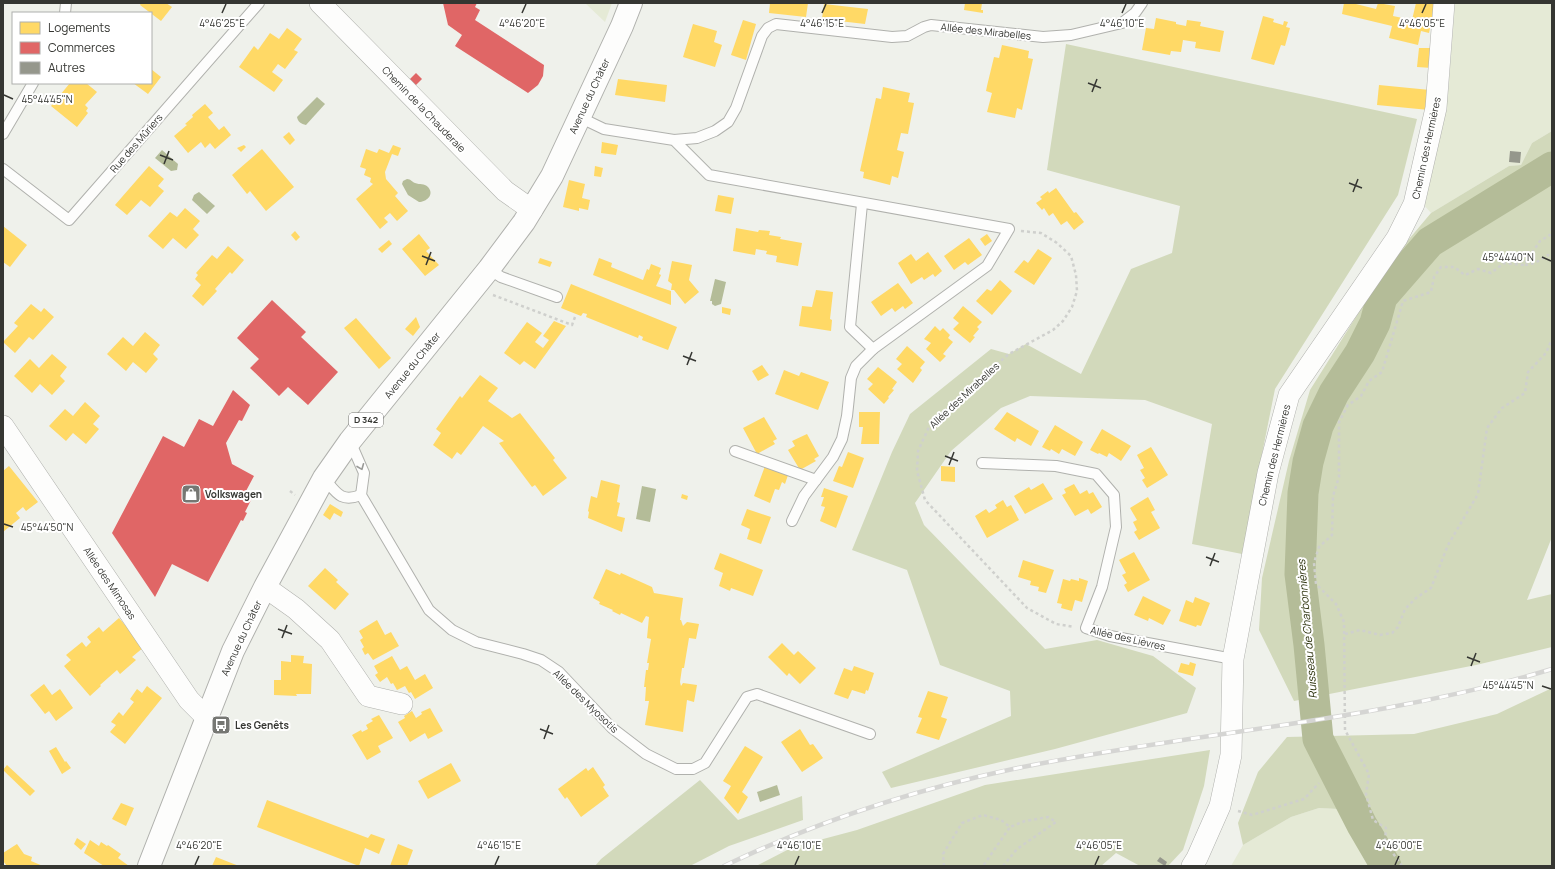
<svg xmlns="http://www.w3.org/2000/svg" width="1555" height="869" font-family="Manrope,sans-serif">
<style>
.green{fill:#e5ead6}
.forest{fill:#d2d9bb}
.water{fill:#b4bc98}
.homes{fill:#ffd966}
.shops{fill:#e06666}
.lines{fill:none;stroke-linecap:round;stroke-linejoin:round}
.river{stroke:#b4bc98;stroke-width:31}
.building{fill:#95978c}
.lane-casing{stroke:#b0b1ad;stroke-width:12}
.street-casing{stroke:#b0b1ad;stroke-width:22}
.primary-casing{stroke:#b0b1ad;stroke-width:24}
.path{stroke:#cfd0cd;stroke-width:2.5;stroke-dasharray:3 3;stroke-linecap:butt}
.lane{stroke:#fdfdfc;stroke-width:10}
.street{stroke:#fdfdfc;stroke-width:21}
.primary{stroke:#fdfdfc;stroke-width:22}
.rail-casing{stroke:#d5d5d3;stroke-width:4.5}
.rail{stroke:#fff;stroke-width:3;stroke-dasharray:9;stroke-linecap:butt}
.oneway{stroke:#999a97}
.ticks{fill:none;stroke:#353632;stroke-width:1.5}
.labels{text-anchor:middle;stroke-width:4;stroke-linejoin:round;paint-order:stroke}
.shield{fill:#fff;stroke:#727270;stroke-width:1}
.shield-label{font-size:9px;font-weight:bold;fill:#353632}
.street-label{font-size:10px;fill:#353632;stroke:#fff}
.poi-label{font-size:10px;font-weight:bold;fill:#353632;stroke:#fff;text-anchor:start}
.water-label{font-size:11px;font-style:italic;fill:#2a300a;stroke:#fff}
.ticks-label{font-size:10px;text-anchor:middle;fill:#353632;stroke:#fff;stroke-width:4;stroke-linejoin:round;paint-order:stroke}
</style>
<rect width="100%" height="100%" fill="#eff1eb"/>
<g class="green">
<path d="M585 3H612L605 22Z"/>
<path d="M1455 3H1552V131L1532 143 1521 165 1509 166 1431 213 1423 204 1443 123 1448 94Z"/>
<path d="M1319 808 1337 809 1368 866H1231L1243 845 1291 817Z"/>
</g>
<g class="forest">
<path d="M1066 44 1417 119 1398 195 1275 389 1242 554 1192 544 1212 424 1145 400 1030 396 1001 408 951 451 915 503 924 525 1045 649 1097 640 1153 656 1196 688 1187 713 1055 749 891 788 882 772 1011 716 1010 691 940 665 907 570 852 550 892 452 910 414 991 349 1009 354 1026 344 1081 374 1131 269 1172 253 1180 206 1047 170Z"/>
<path d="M1552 131V537L1527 600 1552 594V647L1476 665 1294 701 1259 630 1262 578 1289 461 1310 390 1393 258 1431 213 1509 166 1521 165 1532 143Z"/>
<path d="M1552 688V866H1368L1338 809 1319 808 1291 817 1243 845 1238 823 1258 772 1287 737 1414 734 1497 714Z"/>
<path d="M1210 750 1204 786 1183 850 1168 866H1140L1116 853 1101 866H756L793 847 857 830 985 785Z"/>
<path d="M700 780 738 820 802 796 803 820 729 846 690 866H595L601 859Z"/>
</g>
<g class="water">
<path d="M317 97 325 104 306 125C301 124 298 122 297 117Z"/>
<path d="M162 150 178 164 177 170 171 171 155 158Z"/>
<path d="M407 179C411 179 412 182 415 183 420 185 424 183 428 187 435 195 426 202 419 202L408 195 402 184 403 181Z"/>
<path d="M199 192 215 206 207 214 192 200 194 195Z"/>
<path d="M715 279 726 282 721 304 715 306 712 304V301H710Z"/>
<path d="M642 486 656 489 650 522 636 519Z"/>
<path d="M777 785 780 795 760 802 757 792Z"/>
</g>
<g class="homes">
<path d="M141 3H166L172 7 161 21 140 5Z"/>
<path d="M770 3H808L806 17 769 13Z"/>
<path d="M965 3H982L981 10H983V13L964 10Z"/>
<path d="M1344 3H1352L1376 9 1378 3 1395 6 1393 16 1412 20 1416 3 1435 4 1429 33 1421 31 1418 45 1389 38 1392 26 1342 14Z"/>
<path d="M824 4 868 9 865 24 822 19Z"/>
<path d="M1263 16 1274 19 1273 22 1283 25 1284 21 1288 22 1286 27 1290 28 1285 46 1281 45 1274 65 1251 59Z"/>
<path d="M1156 18 1176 22V24L1186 26 1187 20 1201 22 1200 26 1224 31 1220 52 1195 48 1196 42 1183 40 1181 52 1171 51 1170 55 1142 50 1146 28 1154 29Z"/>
<path d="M743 20 756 24 746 60 731 55Z"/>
<path d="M693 24 717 31 714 42 722 45 715 67 683 57Z"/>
<path d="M287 28 302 39 294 50 298 52 285 69 278 64 272 72 283 80 274 92 239 67 254 46 258 50 270 33 279 39Z"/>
<path d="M1002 45 1029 51 1028 58 1033 59 1022 110 1017 108 1015 118 987 112 992 93 986 91 987 86 994 57 999 58Z"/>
<path d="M1419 48H1433L1432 68 1417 67Z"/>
<path d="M151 69 161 77 148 94 133 83H151Z"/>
<path d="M618 79 667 85 665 102 615 95Z"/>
<path d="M70 83H86L97 92 85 105 88 108 86 111 88 113 77 127 51 106Z"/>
<path d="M1379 85 1430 90 1429 110 1377 105Z"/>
<path d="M883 87 910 93 908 102 914 103 908 134 901 133 897 150 904 152 898 178 892 176 890 185 863 178 864 172 860 171 876 98 881 99Z"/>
<path d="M205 104 213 113 208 117 219 130 224 126 231 135 215 149 210 143 205 148 201 142 188 153 174 136 187 125 185 124 193 117 192 115Z"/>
<path d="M289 132 295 140 290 145 283 137Z"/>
<path d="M602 142 618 145 616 155 601 153Z"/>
<path d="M244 145 246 147 241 152 237 148Z"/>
<path d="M393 145 401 148 398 156 392 154 385 172 386 179 398 193 395 196 408 211 397 221 390 213 384 218 388 222 380 229 356 199 373 184 370 182 371 178 364 175 366 169 360 167 366 149 377 153 379 149 389 153Z"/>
<path d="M262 149 294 187 266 211 250 191 247 194 232 175Z"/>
<path d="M149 166 164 179 158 186 164 191 150 207 141 200 127 215 115 205Z"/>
<path d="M595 166 603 168 601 177 594 176Z"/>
<path d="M569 180 585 184 582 198 590 200 588 210 579 208V211L563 207Z"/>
<path d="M1056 188 1074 213 1076 212 1084 222 1074 230 1067 221 1061 225 1053 213 1049 216 1044 208 1042 210 1036 203 1042 199 1040 197 1048 191 1049 193Z"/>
<path d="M718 195 734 198 731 214 715 211Z"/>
<path d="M185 208 200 221 193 229 199 235 186 249 173 238 163 249 148 236 170 212 177 217Z"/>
<path d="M3 226 27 245 10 267 3 262Z"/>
<path d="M736 228 758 232 759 230 770 231 769 235 781 237 780 239 802 243 798 266 776 262 777 256 766 254 767 251 756 249 755 255 733 251Z"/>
<path d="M295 231 300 237 296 241 291 235Z"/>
<path d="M419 234 430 248 426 251 439 265 425 276 402 249Z"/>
<path d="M987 234 992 241 985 246 980 239Z"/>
<path d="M969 238 982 255 968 265 965 262 954 270 944 256Z"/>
<path d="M389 240 392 244 382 253 378 249Z"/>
<path d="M228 246 244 260 232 274 230 272 215 289 217 291 203 306 192 296 201 285 195 279 198 275 196 273 212 255 217 259Z"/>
<path d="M1038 249 1052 258 1034 285 1014 272 1024 260 1028 263Z"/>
<path d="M928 252 942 271 935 277 933 274 924 280 922 277 911 284 898 263 911 254 916 261Z"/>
<path d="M540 258 552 262 550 267 538 263Z"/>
<path d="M599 258 612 263 611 267 643 280 647 269 649 270 651 264 661 268 659 274 661 275 656 286 671 291V305L593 275Z"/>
<path d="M672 261 692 265 689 280 699 292 685 304 674 290H671L672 284 668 281Z"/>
<path d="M1000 280 1012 291 992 315 976 301 987 289 991 291Z"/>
<path d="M898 283 913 303 905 309 903 306 895 312 892 308 881 316 871 302Z"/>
<path d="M571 284 677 327 668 350 642 340 643 337 639 335 638 338 586 317 587 314 583 313 581 316 561 308Z"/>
<path d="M816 290 833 292 830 319 832 320 831 331 799 326 802 306 812 307Z"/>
<path d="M31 304 41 312 44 308 54 317 33 340 29 337 15 353 3 342 18 326 14 323Z"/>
<path d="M963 306 982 322 977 327 979 329 973 336 975 337 970 343 953 329 959 323 953 318Z"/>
<path d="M722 307 731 309 730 315 722 313Z"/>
<path d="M416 317 420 327 413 336 405 329Z"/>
<path d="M356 318 391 358 379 369 344 328Z"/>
<path d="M554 321 566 326 535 369 524 361 520 365 504 353 527 322 542 333 535 342 543 348 549 340 543 336Z"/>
<path d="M935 326 940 331 943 328 950 335 948 338 953 342 943 354 946 356 940 362 926 349 931 343 924 339Z"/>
<path d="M145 332 160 345 153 354 158 359 146 373 133 362 126 371 107 354 123 337 133 346Z"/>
<path d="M907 346 925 362 920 368 922 370 913 383 897 369 902 364 896 359Z"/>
<path d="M52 354 67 367 60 376 65 381 52 395 40 384 32 393 14 376 30 359 39 368Z"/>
<path d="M762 365 769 375 758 381 752 371Z"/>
<path d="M878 367 897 382 892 389 894 390 888 397 889 398 884 404 868 389 873 384 867 379Z"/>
<path d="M784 370 799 376 801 372 829 382 818 410 775 394Z"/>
<path d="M480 375 498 388 488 401 512 418 520 413 555 458 553 460 567 478 543 496 535 485 532 487 499 443 504 441 483 426 461 455 457 452 452 459 433 445 441 433 436 429 460 396 462 398Z"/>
<path d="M85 402 100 416 93 424 99 429 86 444 73 433 66 441 49 426 65 409 73 416Z"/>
<path d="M859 412H880L879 444H861L863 427H859Z"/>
<path d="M1007 412 1039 431 1031 446 1017 438 1015 442 994 429Z"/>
<path d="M764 417 777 439 773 441 775 444 757 454 743 428Z"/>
<path d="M1055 425 1083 442 1075 456 1062 449 1059 454 1051 449 1050 451 1042 447Z"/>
<path d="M1102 429 1131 446 1121 461 1109 453 1107 457 1099 453 1098 454 1090 450Z"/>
<path d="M807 434 819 456 814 459 816 461 800 470 788 450 795 446 792 441Z"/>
<path d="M1151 447 1168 475 1147 488 1142 480 1145 478 1140 470 1144 468 1137 455Z"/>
<path d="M848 452 864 458 853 488 833 481 839 466 842 467Z"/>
<path d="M9 466 38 502 26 511 23 507 16 513 20 518 3 532V471Z"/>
<path d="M765 466 788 475 785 484 782 482 779 490 775 489 770 503 754 496Z"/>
<path d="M941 466 955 467V482L941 481Z"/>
<path d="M601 480 620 485 617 502 620 503 617 516 625 518 622 532 588 518 589 512 588 511 591 496 597 498Z"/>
<path d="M1043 483 1053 499 1025 514 1014 496 1029 487 1031 490Z"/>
<path d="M1074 484 1080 494 1087 490 1089 494 1093 492 1102 507 1091 514 1088 509 1075 516 1062 495 1066 493 1064 489Z"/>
<path d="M824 488 848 496 836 528 820 521 825 507 821 506 824 497H821Z"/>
<path d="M682 494 688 496 687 500 681 498Z"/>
<path d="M1148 497 1155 510 1151 512 1160 528 1139 540 1134 532 1137 530 1133 522 1137 520 1130 508Z"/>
<path d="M1003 500 1007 507 1011 505 1019 520 987 538 975 516 986 509 989 513 997 508 995 505Z"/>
<path d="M330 504 343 512 341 517 334 513 330 520 323 515Z"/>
<path d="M747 509 771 517 761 544 747 539 750 529 741 525Z"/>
<path d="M1134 552 1150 580 1128 592 1124 585 1127 583 1122 575 1126 573 1119 560Z"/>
<path d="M720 553 763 570 753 596 731 588 730 591 719 586 723 573 714 569Z"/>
<path d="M1023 560 1054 570 1046 593 1038 591 1039 587 1030 585 1031 581 1018 577Z"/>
<path d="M325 568 338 580 336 582 349 594 335 610 308 586Z"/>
<path d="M606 569 620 575 621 573 652 587 654 593 683 598 680 620H681L683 626 687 622 699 624 696 639 689 638 684 668H682L680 682 681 686 683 683 697 685 694 702 687 700 683 732 645 725 649 701H645L646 687H644L646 670H648L649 663H647L651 639 647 638 649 617 646 616 642 623 621 613 620 615 612 611 613 610 599 604 600 602 593 598Z"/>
<path d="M1079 578 1088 581 1082 602 1075 600 1072 611 1061 608 1062 604 1057 603 1063 579 1070 581 1071 579 1079 581Z"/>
<path d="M1143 596 1171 610 1163 625 1149 618 1148 621 1134 615Z"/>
<path d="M1195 597 1210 603 1201 626 1197 625 1196 627 1179 621 1186 600 1193 603Z"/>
<path d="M119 618 144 647 132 657 136 660 120 674 117 670 100 685 101 686 90 696 64 666 71 660 66 655 82 642 86 647 91 642 87 637 99 627 103 632Z"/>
<path d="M377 620 385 635 391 632 399 646 373 660 368 653 365 655 362 649 364 647 360 640 363 638 359 631Z"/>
<path d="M782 643 794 655 798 651 816 668 800 684 789 673 787 676 768 657Z"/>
<path d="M291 655 304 656 303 663 312 664 311 694H296L297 696 274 695V680H281V661L291 662Z"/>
<path d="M392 656 400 670 407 666 415 680 425 674 433 688 415 699 411 692 409 693 405 686 397 690 393 683 391 684 387 677 380 682 375 675 378 673 374 666Z"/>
<path d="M1190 662 1196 664 1193 676 1178 672 1181 663 1189 665Z"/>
<path d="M854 666 874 673 868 691 866 690 865 694 852 690 848 699 834 694 844 668 852 671Z"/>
<path d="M44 684 52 695 60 689 73 708 56 721 49 711 45 714 30 695Z"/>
<path d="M147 686 162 698 125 744 110 732 116 725 111 722 119 712 123 716 134 702 130 699 137 689 142 693Z"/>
<path d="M928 691 948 697 941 717 947 719 939 740 916 733 922 718 918 717Z"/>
<path d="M430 708 443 731 428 739 425 733 410 742 398 722 405 718 404 716 412 711 416 718 422 714 421 712Z"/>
<path d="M379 715 393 738 378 746 381 752 367 760 352 735 361 730 362 732 368 729 366 725 373 721 371 719Z"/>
<path d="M800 729 810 745 813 744 823 758 802 772 781 742Z"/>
<path d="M745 746 763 757 742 792 748 797 738 814 724 798 731 786 723 781Z"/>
<path d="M56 747 65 762 66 761 71 768 62 774 49 751Z"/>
<path d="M451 763 461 781 428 799 418 781Z"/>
<path d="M7 765 35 791 30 796 3 770Z"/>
<path d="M593 767 605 785 603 787 609 796 581 817 567 797 565 799 558 789 586 768 588 771Z"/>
<path d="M267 800 368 838 371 834 385 839 379 854 365 848 359 866 257 827Z"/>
<path d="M121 803 134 808 126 826 112 819Z"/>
<path d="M77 838 86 844 81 850 74 844Z"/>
<path d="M90 840 99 846 101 842 107 846 108 845 121 854 118 858 129 866H104L84 853Z"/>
<path d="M17 844 24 854 32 857 31 861 43 866H7L3 861V853Z"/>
<path d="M398 844 413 850 407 866H390Z"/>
<path d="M216 857 239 866H212Z"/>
</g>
<g class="shops">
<path d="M443 3H477L475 7 480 10 475 20 544 65 543 76 538 85 528 93 455 46 462 35 448 25Z"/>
<path d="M416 73 422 79 415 86 409 80Z"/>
<path d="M272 300 306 332 301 337 338 372 308 405 288 387 279 396 250 368 259 359 237 338Z"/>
<path d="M233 390 250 405 242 421 239 420 226 443 232 464 254 476 246 491 253 496 245 512 247 513 243 521 241 520 208 582 172 564 155 597 112 533 163 436 184 447 199 419 213 426Z"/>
</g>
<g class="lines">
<path class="river" d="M1386 866 1362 825 1318 739 1309 645 1300 574 1303 493 1308 462 1318 426 1334 393 1360 353 1375 323 1382 297 1430 242 1552 167"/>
</g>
<g class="building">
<path d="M1510 151 1521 152 1520 163 1509 162Z"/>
<path d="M1160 857 1167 862 1165 866 1157 861Z"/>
</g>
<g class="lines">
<defs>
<g id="lane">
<path d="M65 13 66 3"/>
<path d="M579 117 604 129 674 140 709 175 1009 229 987 266 873 349 856 366 851 378 847 416 842 439 833 457 804 496 792 521"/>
<path d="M3 134 33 83"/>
<path d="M674 140 697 138 715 131 728 122 736 108 762 36 768 28 776 24 892 37 907 36 924 27 931 25 1043 37 1071 35 1122 23 1135 13 1142 3"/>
<path d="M3 169 69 220 259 3"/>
<path d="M862 204 850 327 873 349"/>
<path d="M489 269 501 277 557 297"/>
<path d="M350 441 364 473 361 495 429 610 452 630 476 642 523 654 541 660 559 672 612 728 646 754 676 769H693L705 763 747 697 757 694 870 734"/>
<path d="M735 451 816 480"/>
<path d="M982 463 1056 466 1096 474 1114 495 1116 527 1102 587 1086 628 1110 636 1233 659"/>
<path d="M324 478C336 492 340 503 361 495"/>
</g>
<g id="street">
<path d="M320 3 505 191 532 210"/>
<path d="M3 426 189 700 207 718"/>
<path d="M265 587 296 609 330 640 368 696 402 704"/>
<path d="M1192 866 1197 858 1220 806 1231 755 1233 659 1268 473 1289 395 1397 238 1414 204 1436 108 1444 3"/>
</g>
<path id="primary" d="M149 866 233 651 265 587 324 478 350 441 489 269 524 222 552 176 622 26 631 3"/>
</defs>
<use href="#lane" class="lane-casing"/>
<use href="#street" class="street-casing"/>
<use href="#primary" class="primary-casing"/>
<g class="path">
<path d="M1021 231 1041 233 1057 243 1071 256 1076 275 1077 291 1072 307 1063 321 1053 330 1009 354 978 380 929 427 918 451 917 471 925 500 1027 608 1056 624 1074 627"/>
<path d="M1525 265 1535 263 1548 255 1552 257"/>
<path d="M493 295 572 325 575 317"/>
<path d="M290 491 295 495"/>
<path d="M1345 634 1360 630 1380 635 1392 633 1398 627 1405 609 1416 598 1431 588 1448 545 1478 494 1487 428 1502 408 1525 393 1528 372 1546 353 1552 339"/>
<path d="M1238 811 1252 815 1304 799 1319 783"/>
<path d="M944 866 943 854 962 823 983 815 1001 820 1010 827 983 866"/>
<path d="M1003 866 1017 849 1056 822 1048 817 1025 821 1010 827"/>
<path d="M1402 866 1385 842 1386 828 1373 820 1366 794 1369 774 1345 730 1344 622 1336 604 1316 584 1314 563 1319 547 1332 535 1333 496 1339 477V422L1348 405 1361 396 1369 381 1382 372 1403 301 1431 292 1434 277 1441 267H1454L1465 275 1478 269 1491 273 1504 263 1524 265 1540 241 1550 235 1552 228"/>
</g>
<use href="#lane" class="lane"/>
<use href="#street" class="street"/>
<use href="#primary" class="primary"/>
<defs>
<path id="rail" d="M724 866C816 822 913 790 1013 769 1192 732 1376 722 1552 669"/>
</defs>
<use href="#rail" class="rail-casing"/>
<use href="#rail" class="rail"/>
</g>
<defs><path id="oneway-chevron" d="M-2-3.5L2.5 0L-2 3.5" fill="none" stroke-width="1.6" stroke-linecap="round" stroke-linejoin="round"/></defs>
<use class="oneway" href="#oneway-chevron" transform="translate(361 467) rotate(68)"/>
<path class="ticks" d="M222 13 226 4M522 13 526 4M822 13 826 4M1122 13 1126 4M1422 13 1426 4M1088 83 1101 88M1092 92 1097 79M4 95 13 99M160 155 173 160M164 164 169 151M1349 183 1362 188M1353 192 1358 179M422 256 435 261M1542 257 1551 261M426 265 431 252M683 356 696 361M687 365 692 352M945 456 958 461M949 465 954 452M4 524 13 527M1206 557 1219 562M1210 566 1215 553M278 629 292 634M282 638 287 625M1467 657 1480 662M1471 666 1476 653M1542 686 1551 689M540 729 553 734M544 739 549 725M195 865 199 856M495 865 499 856M795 865 799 856M1095 865 1099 856M1395 865 1399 856"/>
<defs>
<symbol id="shop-square" viewBox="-11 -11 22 22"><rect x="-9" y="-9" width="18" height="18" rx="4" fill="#767773" stroke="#fff"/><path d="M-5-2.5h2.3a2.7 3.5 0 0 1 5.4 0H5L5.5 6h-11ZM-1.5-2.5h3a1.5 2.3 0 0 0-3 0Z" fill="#fff"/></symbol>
<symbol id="bus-square" viewBox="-11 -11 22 22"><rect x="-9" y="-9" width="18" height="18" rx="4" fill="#767773" stroke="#fff"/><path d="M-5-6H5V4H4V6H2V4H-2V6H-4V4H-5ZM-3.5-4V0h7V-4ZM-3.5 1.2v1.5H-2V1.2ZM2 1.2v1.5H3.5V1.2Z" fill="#fff"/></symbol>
</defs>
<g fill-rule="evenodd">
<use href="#shop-square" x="180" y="483" width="22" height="22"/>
<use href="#bus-square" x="210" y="714" width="22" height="22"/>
</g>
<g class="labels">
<rect class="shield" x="349" y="413" width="34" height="14" rx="3"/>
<g class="shield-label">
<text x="366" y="423">D 342</text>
</g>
<g class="street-label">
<text transform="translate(986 31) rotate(6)" y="4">Allée des Mirabelles</text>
<text transform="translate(589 96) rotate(-65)" y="4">Avenue du Châter</text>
<text transform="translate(424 109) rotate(46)" y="4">Chemin de la Chauderaie</text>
<text transform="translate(136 143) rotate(-49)" y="4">Rue des Mûriers</text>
<text transform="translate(1426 148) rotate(-78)" y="4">Chemin des Hermières</text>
<text transform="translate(412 365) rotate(-51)" y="4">Avenue du Châter</text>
<text transform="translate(964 395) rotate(-43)" y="4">Allée des Mirabelles</text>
<text transform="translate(1274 455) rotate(-76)" y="4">Chemin des Hermières</text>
<text transform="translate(110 583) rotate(56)" y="4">Allée des Mimosas</text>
<text transform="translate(241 638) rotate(-65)" y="4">Avenue du Châter</text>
<text transform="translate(1128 638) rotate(13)" y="4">Allée des Lièvres</text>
<text transform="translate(586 701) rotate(44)" y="4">Allée des Myosotis</text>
</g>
<g class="poi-label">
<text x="205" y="498">Volkswagen</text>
<text x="235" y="729">Les Genêts</text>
</g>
<g class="water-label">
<text transform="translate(1307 629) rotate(-95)" y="4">Ruisseau de Charbonnières</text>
</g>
</g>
<g class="ticks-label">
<text x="222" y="27">4°46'25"E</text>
<text x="522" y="27">4°46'20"E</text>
<text x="822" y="27">4°46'15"E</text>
<text x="1122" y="27">4°46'10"E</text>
<text x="1422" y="27">4°46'05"E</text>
<text x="47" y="103">45°44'45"N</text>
<text x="1508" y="261">45°44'40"N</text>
<text x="47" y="531">45°44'50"N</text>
<text x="1508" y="689">45°44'45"N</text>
<text x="199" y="849">4°46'20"E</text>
<text x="499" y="849">4°46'15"E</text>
<text x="799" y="849">4°46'10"E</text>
<text x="1099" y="849">4°46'05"E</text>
<text x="1399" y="849">4°46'00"E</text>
</g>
<rect width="1555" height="869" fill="none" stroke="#353632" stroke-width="8"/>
<rect x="12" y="12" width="140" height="72" fill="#ffffff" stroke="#aeafad"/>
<rect x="20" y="22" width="20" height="12" fill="#ffd966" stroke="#aeafad"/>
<text x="48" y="32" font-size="12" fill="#353632">Logements</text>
<rect x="20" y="42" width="20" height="12" fill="#e06666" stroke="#aeafad"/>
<text x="48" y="52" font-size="12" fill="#353632">Commerces</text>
<rect x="20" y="62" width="20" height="12" fill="#95978c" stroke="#aeafad"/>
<text x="48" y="72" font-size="12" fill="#353632">Autres</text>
</svg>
